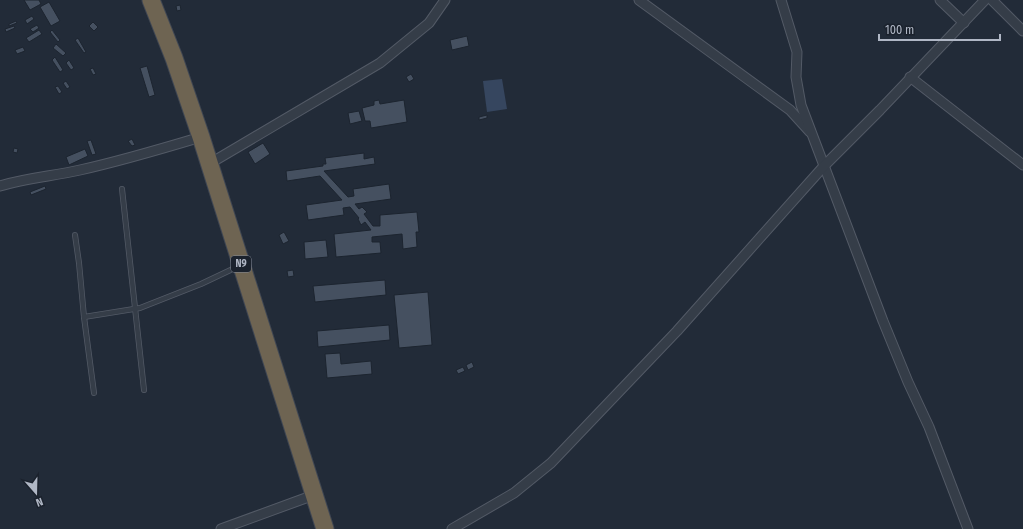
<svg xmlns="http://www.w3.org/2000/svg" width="1023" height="529" font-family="'Fira Sans Condensed',sans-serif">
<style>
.water{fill:#36465f}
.building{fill:#455060;stroke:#1c242f}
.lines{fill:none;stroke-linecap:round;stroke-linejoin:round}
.lane-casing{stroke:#535a66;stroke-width:6}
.street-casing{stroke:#535a66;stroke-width:11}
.highway-casing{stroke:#404753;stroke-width:19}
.lane{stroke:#353d48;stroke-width:4.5}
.street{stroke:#353d48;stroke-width:9}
.highway{stroke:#6e6452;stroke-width:17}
.labels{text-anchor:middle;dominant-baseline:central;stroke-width:4;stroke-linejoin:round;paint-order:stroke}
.shield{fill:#1b222d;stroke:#838a97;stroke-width:1}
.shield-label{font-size:10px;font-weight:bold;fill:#b0b7c5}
</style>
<rect width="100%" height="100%" fill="#222b38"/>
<!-- water -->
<polygon class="water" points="502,79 507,109 487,112 483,81"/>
<!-- building -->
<g class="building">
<polygon points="24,0 39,0 41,4 30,10"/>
<polygon points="49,2 60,21 51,26 40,7"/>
<polygon points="180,5 181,10 177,11 176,6"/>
<polygon points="32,16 34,19 27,24 25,20"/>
<polygon points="16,21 17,23 9,26 9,24"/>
<polygon points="93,22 98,27 94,31 89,26"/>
<polygon points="37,25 39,28 33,32 30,29"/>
<polygon points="14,26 15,28 6,32 5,29"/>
<polygon points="39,30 42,34 29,42 26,38"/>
<polygon points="52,30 60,40 58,42 50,32"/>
<polygon points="467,36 469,46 452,50 450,40"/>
<polygon points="78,38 86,52 84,53 75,40"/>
<polygon points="56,44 66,53 63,56 53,48"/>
<polygon points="23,47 25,51 17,54 15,50"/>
<polygon points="55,57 63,70 60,72 52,60"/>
<polygon points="69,60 74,68 71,70 66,63"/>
<polygon points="147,66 155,95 149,97 140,68"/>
<polygon points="93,68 96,74 93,75 90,69"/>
<polygon points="411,74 414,79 409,82 406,77"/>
<polygon points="66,81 70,87 67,89 63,83"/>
<polygon points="58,86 62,92 59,94 55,87"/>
<polygon points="379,100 380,104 404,100 407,122 371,128 370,121 365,121 362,108 374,105 374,101"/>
<polygon points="359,111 362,121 350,124 348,113"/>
<polygon points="487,115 487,118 479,120 479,117"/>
<polygon points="132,139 135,145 132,146 128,141"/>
<polygon points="91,140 96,154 92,155 87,141"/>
<polygon points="263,143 270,154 255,164 248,152"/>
<polygon points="14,148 18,149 17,153 13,152"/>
<polygon points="85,149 88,156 69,165 66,157"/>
<polygon points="364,153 364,159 374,157 375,164 324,171 348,197 354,196 353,189 389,184 391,199 355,204 359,209 362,207 367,212 364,214 373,226 380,226 380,215 417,212 419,232 416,232 417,247 403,249 402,234 372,237 372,242 380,242 381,253 336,257 334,234 371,230 365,222 361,225 358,219 359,218 350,207 343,208 344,215 308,220 306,205 342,200 320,176 287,181 286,171 323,166 323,164 326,164 325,158"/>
<polygon points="45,186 46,189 31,195 30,192"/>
<polygon points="284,232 289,241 283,244 279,235"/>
<polygon points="326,240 328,257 305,259 304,242"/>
<polygon points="293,270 294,276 288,277 287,271"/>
<polygon points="385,280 386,295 315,302 313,286"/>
<polygon points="428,292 432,345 399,348 394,295"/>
<polygon points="389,325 390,340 318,347 317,331"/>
<polygon points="340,353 341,364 371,361 372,374 327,378 325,354"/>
<polygon points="472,362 474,367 468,370 466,365"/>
<polygon points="463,367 465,371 458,374 456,370"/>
</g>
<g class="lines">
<!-- lane casing -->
<g class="lane-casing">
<g id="lane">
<polyline points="122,189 144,390"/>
<polyline points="75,235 79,263 84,317 94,393"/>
<polyline points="84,317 140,308 201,284 239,266"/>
</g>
</g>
<!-- street casing -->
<g class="street-casing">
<g id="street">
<polyline points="639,0 790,110 810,132"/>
<polyline points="781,0 797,52 796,77 801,105 883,321 908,382 929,427 968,529"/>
<polyline points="940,0 964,23"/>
<polyline points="992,0 1023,31"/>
<polyline points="910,77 1023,165"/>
<polyline points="209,164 380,63 429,23 445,0"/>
<path d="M0,186c26,-8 54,-10 80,-16 41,-9 81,-21 121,-33"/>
<polyline points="221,529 314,495"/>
<polyline points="452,529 514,493 551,463 677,331 824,166 880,110 985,0"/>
</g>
</g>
<!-- highway casing -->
<g class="highway-casing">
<polyline id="highway" points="151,0 174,58 201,137 325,529"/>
</g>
<!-- lane -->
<use href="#lane" class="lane"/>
<!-- street -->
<use href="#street" class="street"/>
<!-- highway -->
<use href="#highway" class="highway"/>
</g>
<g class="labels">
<!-- shield labels -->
<rect class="shield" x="231" y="256" width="20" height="16" rx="3"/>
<g class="shield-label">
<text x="241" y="264">N9</text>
</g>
</g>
<!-- north arrow -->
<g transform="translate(36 493) rotate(160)" stroke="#1b222d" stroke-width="3" paint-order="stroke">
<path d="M0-3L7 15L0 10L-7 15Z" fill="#b0b7c5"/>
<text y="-6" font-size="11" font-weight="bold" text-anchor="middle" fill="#b0b7c5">N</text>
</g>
<!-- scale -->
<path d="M879 34v6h121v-6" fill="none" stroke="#b0b7c5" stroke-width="2"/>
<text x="885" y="34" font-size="12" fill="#b0b7c5" stroke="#1b222d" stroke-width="3" paint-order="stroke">100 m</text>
</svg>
